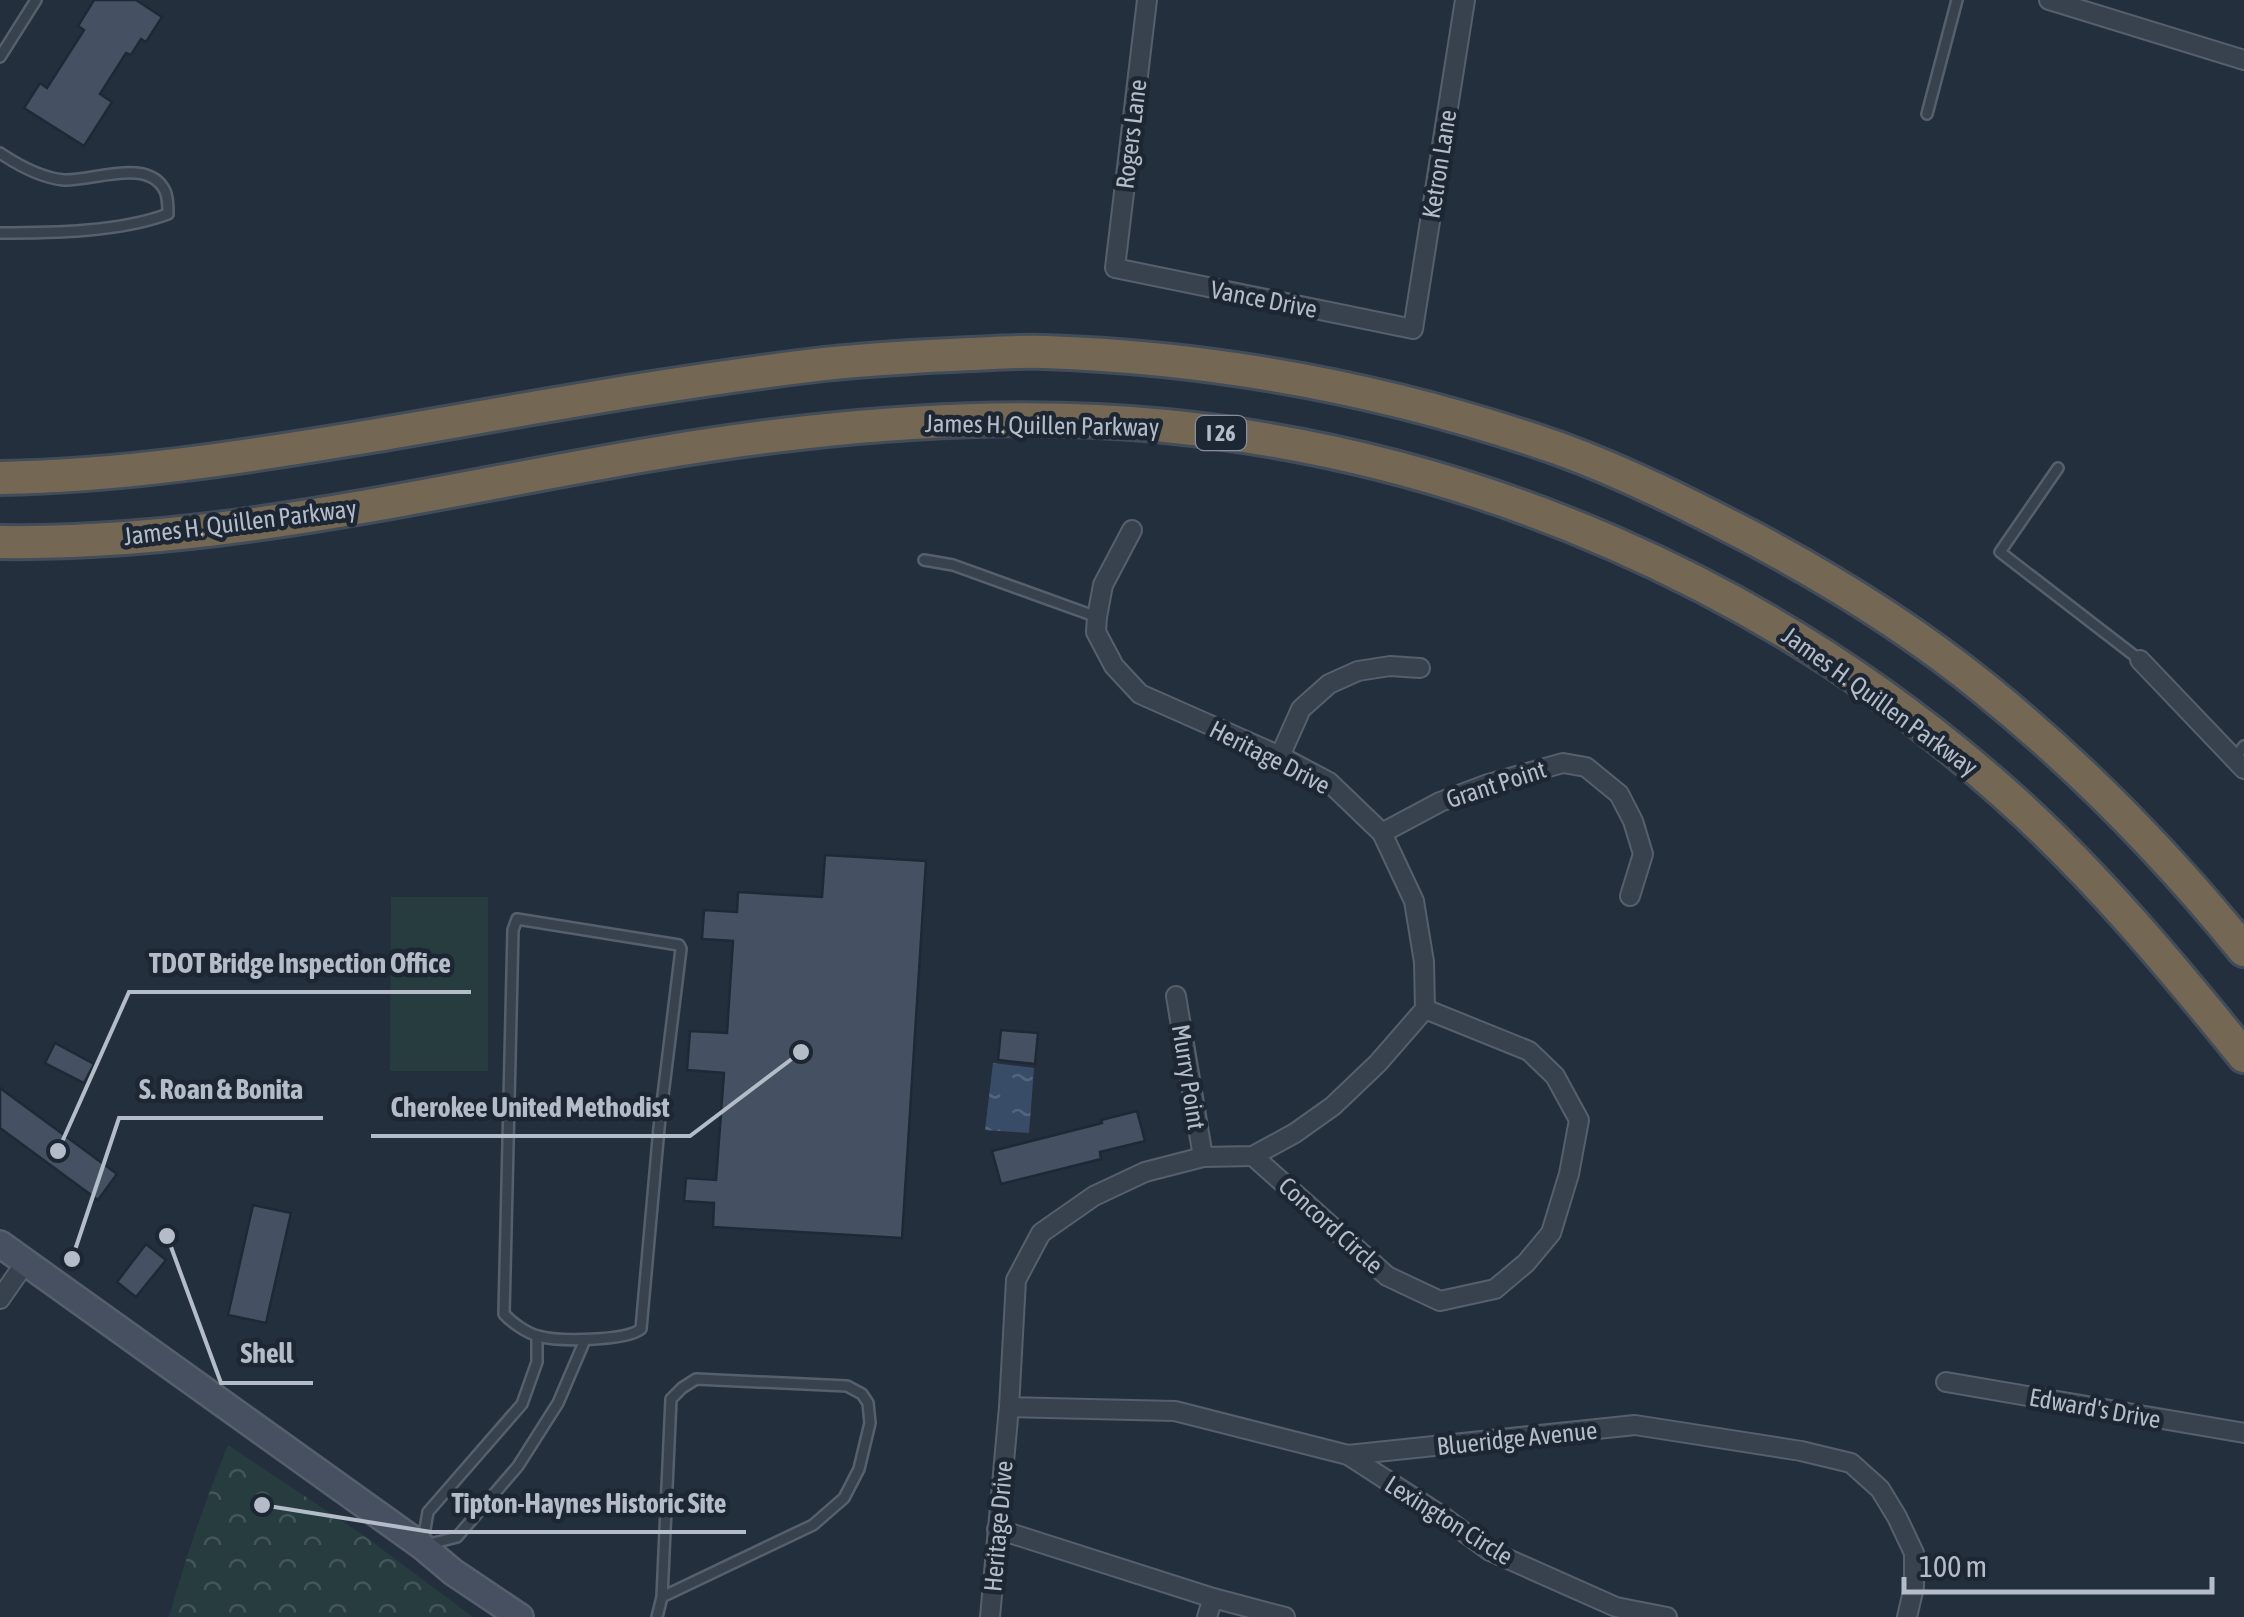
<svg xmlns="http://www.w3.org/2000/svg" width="2244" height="1617" font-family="'Asap Condensed',sans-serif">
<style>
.green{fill:#263c3f}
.forest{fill:url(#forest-crowns)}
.water{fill:url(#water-ripples)}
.building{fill:#455162;stroke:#1f2835;stroke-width:2.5}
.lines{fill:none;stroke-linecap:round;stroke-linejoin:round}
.lane-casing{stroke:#565f6c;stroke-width:14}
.street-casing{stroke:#565f6c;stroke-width:22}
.secondary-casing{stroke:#565f6c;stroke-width:30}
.highway-casing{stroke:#434c59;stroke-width:38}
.lane{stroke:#38414e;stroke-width:9}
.street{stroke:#38414e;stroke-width:18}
.secondary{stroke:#465061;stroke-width:25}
.highway{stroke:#746855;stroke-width:32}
.labels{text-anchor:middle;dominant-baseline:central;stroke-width:9;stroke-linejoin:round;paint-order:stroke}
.shield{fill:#1d2633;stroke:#878f9c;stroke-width:2.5}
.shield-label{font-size:22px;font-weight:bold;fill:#b4bcc9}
.street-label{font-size:25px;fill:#b4bcc9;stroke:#1d2633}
.leader{fill:none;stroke:#b4bcc9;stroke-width:4}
.callout-dot{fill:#b4bcc9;stroke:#1d2633;stroke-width:4}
.callout-label{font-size:28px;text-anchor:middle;font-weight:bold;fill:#b4bcc9;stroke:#1d2633;stroke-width:9;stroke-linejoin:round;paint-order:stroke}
</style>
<defs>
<pattern id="forest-crowns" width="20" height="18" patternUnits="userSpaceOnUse" patternTransform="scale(2.5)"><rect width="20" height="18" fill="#263c3f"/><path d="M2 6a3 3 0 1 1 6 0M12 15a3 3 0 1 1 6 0" fill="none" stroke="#435659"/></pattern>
<pattern id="water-ripples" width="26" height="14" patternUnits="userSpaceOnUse" patternTransform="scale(2.5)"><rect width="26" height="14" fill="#394c67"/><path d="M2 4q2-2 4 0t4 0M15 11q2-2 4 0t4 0" fill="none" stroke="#53647b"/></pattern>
</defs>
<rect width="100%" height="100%" fill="#242f3e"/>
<!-- green -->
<polygon class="green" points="391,897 488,897 488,1071 390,1071"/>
<!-- forest -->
<path class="forest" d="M228,1445l135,90 110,82h-304c16,-58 36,-116 59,-172z"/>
<!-- water -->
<polygon class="water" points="993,1063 1034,1068 1029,1133 985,1130"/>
<!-- building -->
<g class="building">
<polygon points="94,0 136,0 162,17 146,42 141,39 131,55 126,53 100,94 112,102 84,146 24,108 40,83 47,88 84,30 78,26"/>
<polygon points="825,855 926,861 902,1238 713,1227 714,1203 684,1201 686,1178 716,1180 724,1073 687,1070 690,1031 727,1033 733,941 702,939 704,910 737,912 738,892 822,897"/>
<polygon points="1001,1030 1038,1033 1035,1064 998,1060"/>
<polygon points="55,1043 94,1064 84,1083 45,1063"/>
<polygon points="0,1088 117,1174 98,1200 0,1128"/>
<polygon points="1137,1111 1145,1141 1100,1152 1101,1159 1001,1184 992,1151 1102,1123 1101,1120"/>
<polygon points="253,1205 291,1213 266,1323 228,1315"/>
<polygon points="146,1244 166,1260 136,1297 117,1282"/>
</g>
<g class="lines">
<!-- lane casing -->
<g class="lane-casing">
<g id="lane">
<polyline points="0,57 36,0"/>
<polyline points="1927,114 1957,0"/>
<path d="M0,153c18,12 42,25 64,27 30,1 85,-23 101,11 3,6 3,16 3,23 -48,18 -116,19 -168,19"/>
<polyline points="2058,468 2000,552 2140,660"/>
<polyline points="924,560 953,565 1097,617"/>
<polyline points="2234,759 2244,746"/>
<path d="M517,919l162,26 2,4 -22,179 -18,201c-16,12 -82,13 -103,7 -11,-3 -26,-13 -34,-22l9,-384z"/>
<polyline points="537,1336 537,1362 522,1404 428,1512 422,1546 457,1537 518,1466 558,1403 585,1340"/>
<polyline points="657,1617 662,1597 671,1399 682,1388 696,1379 847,1386 862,1394 868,1403 870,1423 859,1469 844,1498 813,1525 662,1597"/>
</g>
</g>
<!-- street casing -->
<g class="street-casing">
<g id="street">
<polyline points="1147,0 1115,268 1413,329 1465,0"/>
<polyline points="2049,0 2244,60"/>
<polyline points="2140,660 2244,769"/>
<polyline points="1280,756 1301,709 1329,684 1358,671 1390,666 1420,668"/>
<polyline points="1382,833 1440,802 1488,784 1563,763 1586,767 1619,794 1633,821 1643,854 1630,896"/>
<polyline points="1176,996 1203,1157"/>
<polyline points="1253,1156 1387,1276 1440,1301 1495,1289 1526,1263 1551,1233 1569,1174 1579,1120 1555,1076 1529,1051 1425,1009"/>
<polyline points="0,1299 25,1263"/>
<polyline points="1946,1382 2244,1433"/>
<polyline points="1009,1407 1175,1411 1348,1455 1635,1425 1801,1451 1851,1463 1880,1489 1897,1517 1914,1553 1914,1587 1907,1617"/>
<polyline points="1348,1455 1442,1516 1490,1551 1616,1607 1667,1617"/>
<polyline points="997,1529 1213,1598 1285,1617"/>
<polyline points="990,1617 1009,1407 1016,1280 1041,1233 1094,1196 1145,1172 1203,1157 1253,1156 1295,1133 1333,1106 1378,1063 1425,1009 1424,962 1414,901 1382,833 1329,782 1280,756 1140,694 1114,666 1096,632 1097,617 1103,585 1132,530"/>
<polyline points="1207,1617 1213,1598"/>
</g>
</g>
<!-- secondary casing -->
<g class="secondary-casing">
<polyline id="secondary" points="0,1244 422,1546 453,1572 520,1617"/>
</g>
<!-- highway casing -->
<g class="highway-casing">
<g id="highway">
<path d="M0,478c123,-2 244,-21 365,-41 153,-26 305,-55 459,-73 49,-5 98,-8 147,-10 24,-1 49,-3 74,-2 176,6 349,39 515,97 66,24 127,55 189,87 83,44 164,94 236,153 95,77 182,166 259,261"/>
<path d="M0,542c274,4 538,-81 808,-110 118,-13 240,-18 358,-6 309,31 604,159 837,366 89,79 166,171 241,264"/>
</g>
</g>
<!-- lane -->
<use href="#lane" class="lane"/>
<!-- street -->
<use href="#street" class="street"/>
<!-- secondary -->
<use href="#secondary" class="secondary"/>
<!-- highway -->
<use href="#highway" class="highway"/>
</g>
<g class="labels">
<!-- shield labels -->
<rect class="shield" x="1196" y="416" width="50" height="34" rx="8"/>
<g class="shield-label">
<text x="1221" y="433">I 26</text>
</g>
<!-- street labels -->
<g class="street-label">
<text transform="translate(1131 134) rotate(-83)">Rogers Lane</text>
<text transform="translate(1439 164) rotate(-81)">Ketron Lane</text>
<text transform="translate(1264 299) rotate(11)">Vance Drive</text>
<text transform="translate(1042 425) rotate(1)">James H. Quillen Parkway</text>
<text transform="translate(240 522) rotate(-7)">James H. Quillen Parkway</text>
<text transform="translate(1880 701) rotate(36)">James H. Quillen Parkway</text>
<text transform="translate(1270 757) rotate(27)">Heritage Drive</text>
<text transform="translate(1496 784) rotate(-18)">Grant Point</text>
<text transform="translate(1189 1077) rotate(81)">Murry Point</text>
<text transform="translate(1331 1225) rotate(42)">Concord Circle</text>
<text transform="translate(2095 1408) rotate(10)">Edward's Drive</text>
<text transform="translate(1517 1438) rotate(-6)">Blueridge Avenue</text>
<text transform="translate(1449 1520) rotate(32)">Lexington Circle</text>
<text transform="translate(998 1526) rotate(-85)">Heritage Drive</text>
</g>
</g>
<!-- callouts -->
<path class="leader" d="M58 1151L129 992H471M72 1259L119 1118H323M801 1052L690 1136H371M167 1236L221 1383H313M262 1505L431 1532H746"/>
<g class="callout-dot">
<circle cx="58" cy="1151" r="10"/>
<circle cx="72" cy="1259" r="10"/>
<circle cx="801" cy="1052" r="10"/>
<circle cx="167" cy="1236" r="10"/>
<circle cx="262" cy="1505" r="10"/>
</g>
<g class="callout-label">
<text x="300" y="973">TDOT Bridge Inspection Office</text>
<text x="221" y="1099">S. Roan &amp; Bonita</text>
<text x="530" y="1117">Cherokee United Methodist</text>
<text x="267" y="1363">Shell</text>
<text x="589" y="1513">Tipton-Haynes Historic Site</text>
</g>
<!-- scale -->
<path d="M1904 1577v15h308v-15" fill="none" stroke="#b4bcc9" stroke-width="5"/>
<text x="1919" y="1577" font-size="30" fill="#b4bcc9" stroke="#1d2633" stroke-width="8" paint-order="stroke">100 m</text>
</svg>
